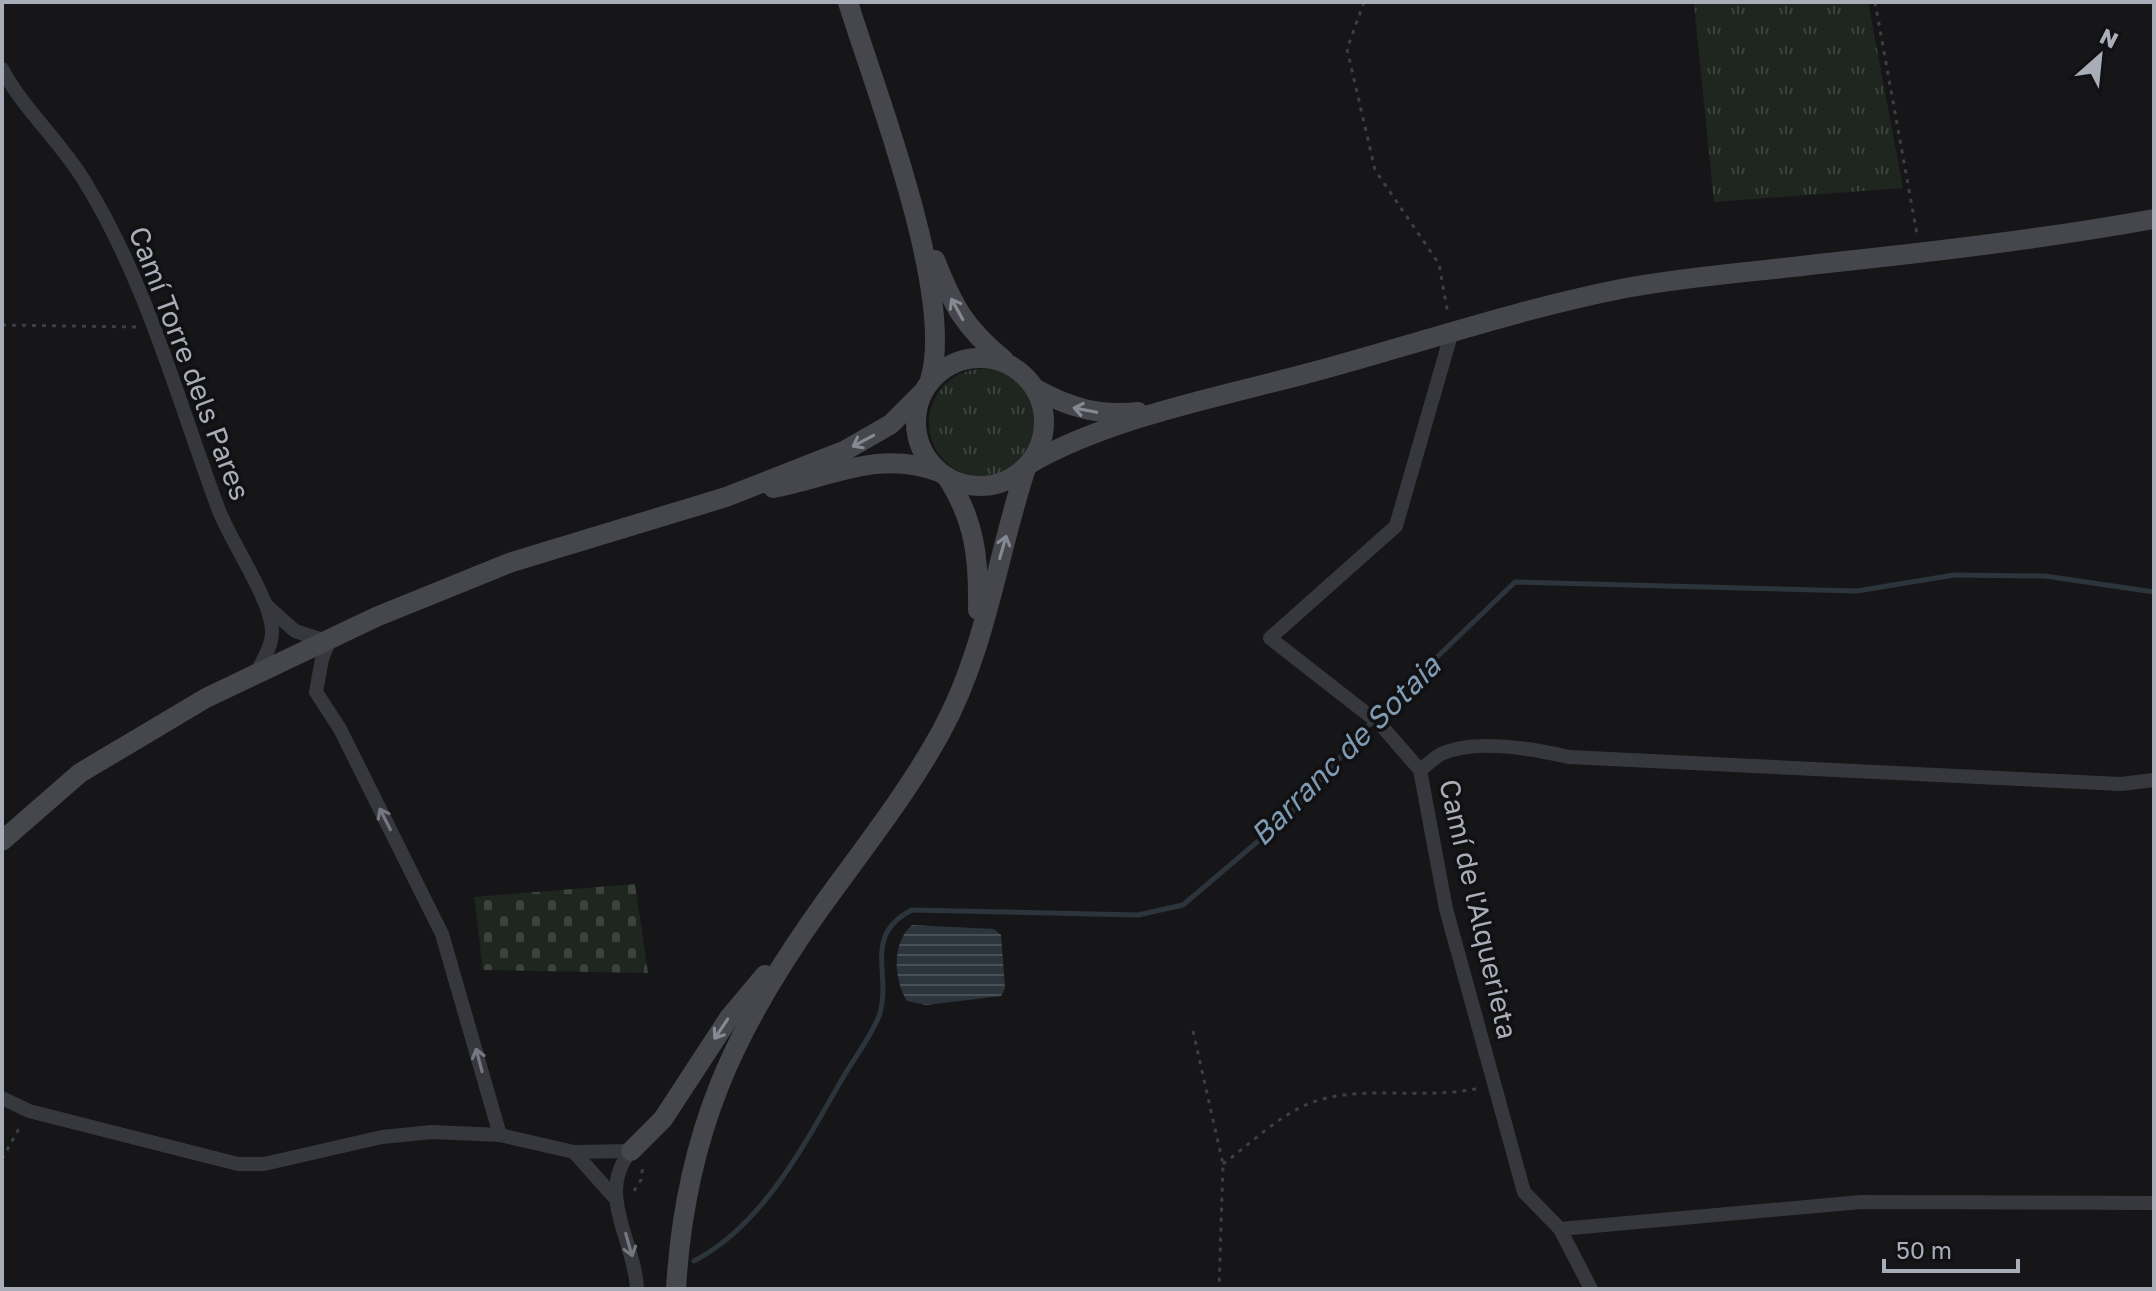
<svg xmlns="http://www.w3.org/2000/svg" width="2156" height="1291" font-family="'Golos Text',sans-serif">
<style>
.grass{fill:url(#grass-tufts)}
.cemetery{fill:url(#cemetery-stones)}
.water{fill:url(#water-rules)}
.lines{fill:none;stroke-linecap:round;stroke-linejoin:round}
.stream{stroke:#2c353c;stroke-width:5}
.path{stroke:#3d3f44;stroke-width:3;stroke-dasharray:4 6;stroke-linecap:butt}
.street{stroke:#37383d;stroke-width:14}
.secondary{stroke:#45474d;stroke-width:20}
.oneway{stroke:#858993}
.oneway2{stroke:#757881}
.labels{text-anchor:middle;dominant-baseline:central;stroke-width:7;stroke-linejoin:round;paint-order:stroke}
.street-label{font-size:28px;fill:#a8adb8;stroke:#111113}
.water-label{font-size:30px;font-style:italic;fill:#7f9bb3;stroke:#111113}
</style>
<defs>
<pattern id="grass-tufts" width="24" height="20" patternUnits="userSpaceOnUse" patternTransform="scale(2)"><rect width="24" height="20" fill="#1e261f"/><path d="M3 7l-1-3M5 7V3M7 7l1-3M15 17l-1-3M17 17v-4M19 17l1-3" fill="none" stroke="#3c433d"/></pattern>
<pattern id="cemetery-stones" width="16" height="16" patternUnits="userSpaceOnUse" patternTransform="scale(2)"><rect width="16" height="16" fill="#1e261f"/><path d="M2 7V4a2 2 0 0 1 4 0v3zM10 15v-3a2 2 0 0 1 4 0v3z" fill="#3c433d"/></pattern>
<pattern id="water-rules" width="6" height="5" patternUnits="userSpaceOnUse" patternTransform="scale(2)"><rect width="6" height="5" fill="#2c353c"/><path d="M0 2.5h6" fill="none" stroke="#485056"/></pattern>
</defs>
<rect width="100%" height="100%" fill="#161618"/>
<!-- grass -->
<g class="grass">
<polygon points="1868,2 1903,188 1714,202 1694,4"/>
<circle cx="983" cy="423" r="54"/>
</g>
<!-- cemetery -->
<polygon class="cemetery" points="635,884 648,973 483,970 474,897"/>
<!-- water -->
<path class="water" d="M912,925l82,4 7,6 4,53 -4,8 -75,9 -19,-4c-14,-22 -15,-59 5,-76z"/>
<g class="lines">
<!-- stream -->
<path class="stream" d="M694,1261c71,-37 112,-120 151,-187 11,-18 26,-38 34,-58 14,-42 -18,-80 33,-106l226,5 45,-10 107,-91 92,-104 133,-128 342,9 97,-16 91,1 109,16"/>
<!-- path -->
<g class="path">
<polyline points="1364,2 1347,49 1375,170 1439,264 1448,315"/>
<polyline points="1875,2 1917,234"/>
<polyline points="2,325 138,327"/>
<polyline points="1193,1031 1223,1164 1219,1289"/>
<polyline points="2,1159 21,1125"/>
<path d="M1223,1164c27,-20 54,-47 85,-60 50,-21 117,-3 171,-16"/>
<polyline points="634,1191 641,1180 643,1165"/>
</g>
<!-- street -->
<g class="street">
<path d="M2,69c22,41 59,73 83,113 62,101 92,216 133,326 12,33 53,91 54,122 1,15 -10,32 -17,45"/>
<polyline points="1451,335 1396,526 1270,638 1380,724 1420,770 1446,909 1524,1192 1560,1229 1591,1289"/>
<polyline points="267,606 295,631 326,641"/>
<polyline points="330,639 322,659 316,692 340,729 442,934 500,1135"/>
<path d="M1420,770c7,-5 14,-12 21,-16 34,-16 93,-5 128,3l552,27 33,-4"/>
<polyline points="2,1098 29,1111 238,1164 264,1164 382,1137 432,1132 500,1135 574,1152 631,1151"/>
<path d="M631,1151c-36,42 4,90 6,138"/>
<polyline points="574,1152 614,1197"/>
<polyline points="1560,1229 1861,1202 2154,1203"/>
</g>
<!-- secondary -->
<g class="secondary">
<path d="M848,2c27,88 108,294 82,378"/>
<path d="M935,260c18,46 30,68 69,100"/>
<circle cx="980" cy="422" r="64"/>
<path d="M1036,389c34,19 63,27 102,23"/>
<path d="M1029,464c80,-46 186,-66 276,-90 106,-28 212,-65 321,-86 64,-12 128,-16 192,-24 113,-12 225,-25 336,-45"/>
<path d="M947,477c28,44 32,81 31,133"/>
<path d="M773,488c59,-11 106,-39 166,-16"/>
<polyline points="2,841 80,773 206,698 376,617 509,563 726,497 846,450 891,424 923,392"/>
<polyline points="631,1151 663,1119 729,1018 765,975"/>
<path d="M676,1289c9,-154 57,-259 146,-383 41,-57 85,-112 119,-174 45,-82 56,-176 85,-264"/>
</g>
</g>
<!-- one-way arrows -->
<defs><path id="oneway-shaft" d="M-6 0H5M1.5-3L5.5 0L1.5 3" fill="none" stroke-width="1.6" stroke-linecap="round" stroke-linejoin="round" transform="scale(2)"/></defs>
<g class="oneway">
<use href="#oneway-shaft" transform="translate(957 309) rotate(-119)"/>
<use href="#oneway-shaft" transform="translate(1085 410) rotate(-169)"/>
<use href="#oneway-shaft" transform="translate(863 441) rotate(152)"/>
<use href="#oneway-shaft" transform="translate(1003 547) rotate(-74)"/>
<use href="#oneway-shaft" transform="translate(721 1029) rotate(124)"/>
</g>
<g class="oneway2">
<use href="#oneway-shaft" transform="translate(385 819) rotate(-117)"/>
<use href="#oneway-shaft" transform="translate(479 1060) rotate(-105)"/>
<use href="#oneway-shaft" transform="translate(629 1245) rotate(74)"/>
</g>
<g class="labels">
<!-- street labels -->
<g class="street-label">
<text transform="translate(190 363) rotate(69)">Camí Torre dels Pares</text>
<text transform="translate(1479 909) rotate(77)">Camí de l'Alquerieta</text>
</g>
<!-- water labels -->
<g class="water-label">
<text transform="translate(1345 750) rotate(-45)">Barranc de Sotaia</text>
</g>
</g>
<!-- border -->
<rect width="2156" height="1291" fill="none" stroke="#a8adb8" stroke-width="8"/>
<!-- north arrow -->
<g transform="translate(2100 56) rotate(27)" stroke="#111113" stroke-width="6" paint-order="stroke">
<path d="M0-6L14 30L0 20L-14 30Z" fill="#a8adb8"/>
<text y="-12" font-size="22" font-weight="bold" text-anchor="middle" fill="#a8adb8">N</text>
</g>
<!-- scale -->
<path d="M1884 1259v12h134v-12" fill="none" stroke="#a8adb8" stroke-width="4"/>
<text x="1896" y="1259" font-size="24" fill="#a8adb8" stroke="#111113" stroke-width="6" paint-order="stroke">50 m</text>
</svg>
